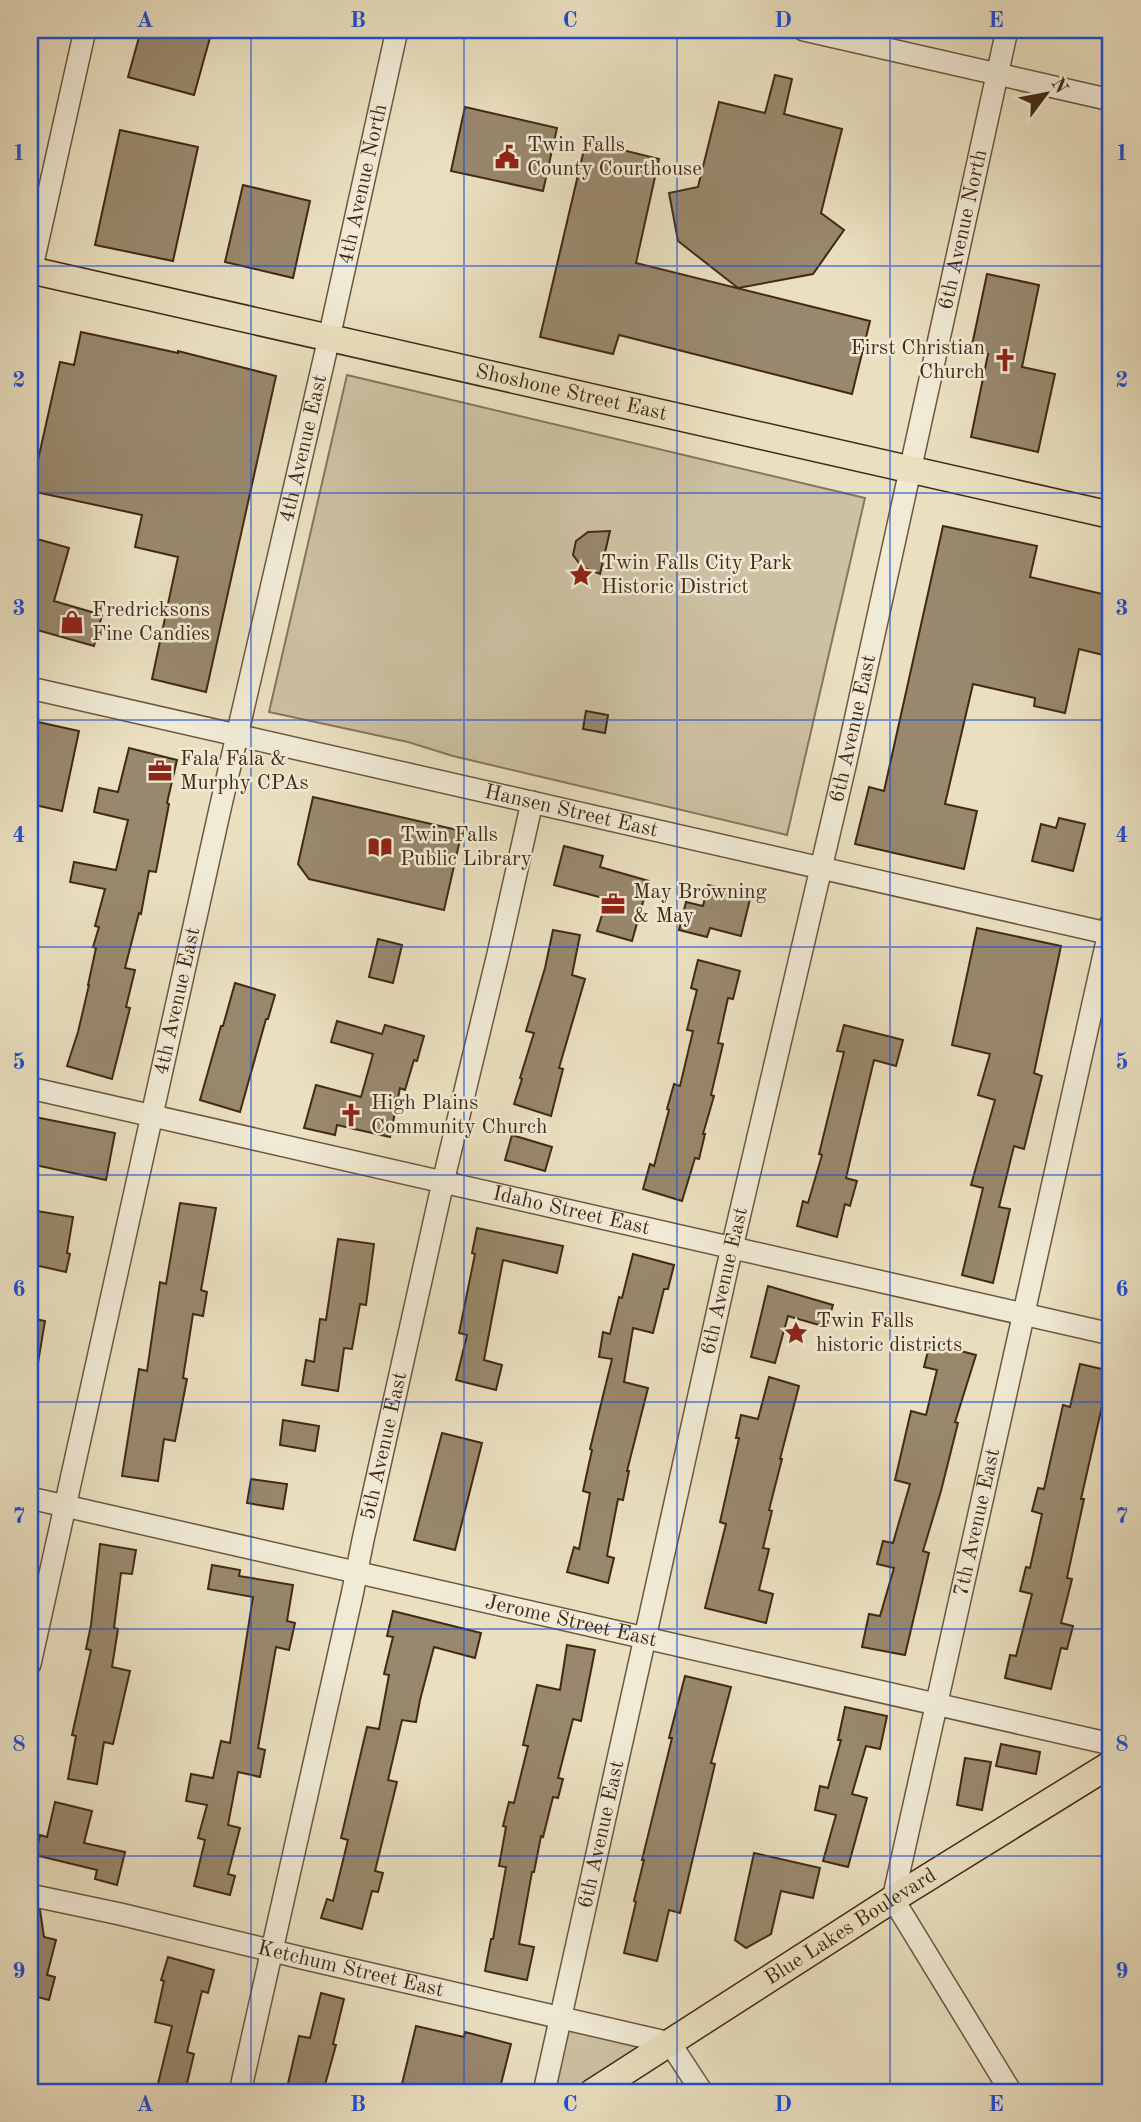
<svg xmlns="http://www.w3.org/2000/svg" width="1141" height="2122" font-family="'Old Standard TT',serif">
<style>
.green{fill:#cdc1a3;stroke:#88755c;stroke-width:2}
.building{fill:#99886d;stroke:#422914;stroke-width:2}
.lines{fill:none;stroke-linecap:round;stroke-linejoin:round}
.minor-casing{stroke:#6c573f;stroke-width:24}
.major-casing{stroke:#422914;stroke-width:29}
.minor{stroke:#f1ebd6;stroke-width:21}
.major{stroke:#eae0c0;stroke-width:26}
.grid{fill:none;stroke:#1d4ed8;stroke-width:2;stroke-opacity:0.55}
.labels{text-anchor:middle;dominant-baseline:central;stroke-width:5;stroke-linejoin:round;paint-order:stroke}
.poi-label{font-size:21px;fill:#422914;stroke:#f1ebd6;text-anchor:start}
.street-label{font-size:21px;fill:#422914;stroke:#f1ebd6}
.neatline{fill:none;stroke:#1d4ed8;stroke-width:2.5}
.grid-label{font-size:23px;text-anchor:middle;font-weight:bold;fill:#1d4ed8}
</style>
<rect width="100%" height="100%" fill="#eae0c0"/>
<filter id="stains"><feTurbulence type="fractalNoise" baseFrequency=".00286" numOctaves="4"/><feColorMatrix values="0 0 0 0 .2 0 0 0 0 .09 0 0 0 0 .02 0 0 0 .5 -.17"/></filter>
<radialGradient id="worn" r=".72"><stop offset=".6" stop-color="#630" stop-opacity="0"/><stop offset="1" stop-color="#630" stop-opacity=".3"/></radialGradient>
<!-- green -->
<g class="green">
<polygon points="347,375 865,498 787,835 453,756 408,742 269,712"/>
<polygon points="560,2017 670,2043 593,2092 544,2092"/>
</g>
<!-- building -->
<g class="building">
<polygon points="141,30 197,30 211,34 194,95 128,77"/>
<polygon points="775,75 792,79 784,114 842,129 821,213 844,230 813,274 738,288 678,241 669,193 698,187 719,102 765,113"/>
<polygon points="465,107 557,128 543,191 451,171"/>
<polygon points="120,130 198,147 173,261 95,245"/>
<polygon points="586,141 659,159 636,263 870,321 852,394 619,335 613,354 540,337"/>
<polygon points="243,185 310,201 293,278 225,262"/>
<polygon points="987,274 1039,285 1022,367 1055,374 1038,452 971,437 988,354 971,350"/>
<polygon points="81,332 178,353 178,351 276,376 206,692 152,679 178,557 135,547 142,515 31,491 60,362 74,365"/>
<polygon points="943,526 1037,546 1030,577 1111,596 1111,657 1079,649 1065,713 1034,706 1035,698 973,684 945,804 977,811 964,869 855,844 869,787 884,791"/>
<polygon points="610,531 600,574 582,567 573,555 576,541 588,532"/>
<polygon points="30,537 69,548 54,601 102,615 94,646 30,628"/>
<polygon points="586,711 608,715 605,733 583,729"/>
<polygon points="38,722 79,731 62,811 30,804 30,759"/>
<polygon points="129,748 177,760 167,803 169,804 156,872 149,871 141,914 139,913 125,968 135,970 126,1007 130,1008 112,1079 67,1066 78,1032 89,985 88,985 96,948 93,947 99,927 95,926 105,889 70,882 74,862 116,870 128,820 94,812 99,788 118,792"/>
<polygon points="313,797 462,831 444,910 309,879 298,864"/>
<polygon points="1059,818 1085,824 1073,871 1032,861 1041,824 1056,828"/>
<polygon points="564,846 603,856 600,867 649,881 632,941 597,931 607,899 554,885"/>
<polygon points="708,885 751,895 741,936 710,928 707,937 679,930 686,902 703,906"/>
<polygon points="977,928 1061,946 1034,1073 1042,1076 1024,1149 1014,1146 999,1207 1010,1209 993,1283 962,1275 983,1188 971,1185 995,1100 978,1095 990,1054 952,1045"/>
<polygon points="553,930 580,935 572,975 585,979 559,1068 563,1069 551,1116 514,1104 522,1079 520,1078 534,1033 526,1031 545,968"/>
<polygon points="378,939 402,945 393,983 369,977"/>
<polygon points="698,960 740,971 733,999 728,998 718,1043 723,1044 711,1095 714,1096 703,1134 705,1134 699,1159 695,1158 682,1201 643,1189 650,1164 654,1166 669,1110 667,1109 674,1084 680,1086 693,1031 687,1030 697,990 691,988"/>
<polygon points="235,983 275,995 268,1019 266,1019 240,1112 200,1100 221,1026 223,1026"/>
<polygon points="337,1021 382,1034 385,1025 424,1036 417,1061 414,1060 405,1090 400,1088 390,1137 337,1125 335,1135 304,1128 316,1085 361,1097 373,1054 331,1042"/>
<polygon points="844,1025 903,1040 896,1066 874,1060 846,1178 857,1181 850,1206 845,1204 837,1237 797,1226 803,1201 808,1203 822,1155 819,1154 844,1052 837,1051"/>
<polygon points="30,1116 115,1133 106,1180 30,1164"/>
<polygon points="512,1135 552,1147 545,1171 505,1160"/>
<polygon points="180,1203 216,1208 201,1290 207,1292 203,1316 193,1314 183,1378 187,1379 175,1441 164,1439 158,1481 122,1476 139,1369 147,1371 160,1282 166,1284"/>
<polygon points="37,1211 73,1217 67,1253 70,1254 66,1272 30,1264 30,1245 31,1245"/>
<polygon points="477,1228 563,1246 557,1273 503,1260 484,1360 502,1365 496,1390 456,1380 467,1335 459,1333 475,1254 472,1253"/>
<polygon points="338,1239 374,1244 366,1305 360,1304 352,1349 344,1348 338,1391 302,1385 306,1360 314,1362 320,1319 326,1320"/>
<polygon points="633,1254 674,1265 668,1289 664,1289 653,1333 633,1328 624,1382 648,1388 627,1471 629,1471 623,1500 618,1499 607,1556 614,1558 608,1583 567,1572 574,1547 579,1549 590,1493 583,1491 592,1450 590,1449 612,1359 599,1357 603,1332 610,1334 619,1297 622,1298"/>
<polygon points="768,1286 833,1305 826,1327 788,1316 775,1363 751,1357"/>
<polygon points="30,1318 45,1321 38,1363 30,1362"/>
<polygon points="930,1343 976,1355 955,1422 958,1423 941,1491 923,1551 929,1553 905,1655 862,1647 869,1614 880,1616 894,1568 877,1564 883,1541 893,1543 910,1484 895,1480 911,1411 926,1415 937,1370 924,1367"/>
<polygon points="1080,1364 1111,1371 1111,1395 1105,1393 1081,1499 1084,1499 1067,1578 1072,1579 1061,1623 1073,1626 1067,1649 1061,1648 1051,1689 1005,1678 1010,1655 1016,1656 1032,1594 1020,1591 1026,1567 1030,1568 1042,1514 1032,1511 1038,1488 1044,1489 1063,1405 1070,1407"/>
<polygon points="769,1377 799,1386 780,1459 782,1459 769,1510 772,1511 763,1548 769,1549 759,1590 773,1594 766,1623 705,1608 726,1524 720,1522 739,1438 736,1438 741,1415 758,1419"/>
<polygon points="283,1420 319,1426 315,1451 280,1445"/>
<polygon points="442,1433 482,1443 455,1550 414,1540"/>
<polygon points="251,1479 287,1484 283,1509 247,1503"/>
<polygon points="100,1544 136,1550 132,1574 121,1573 114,1628 118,1629 112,1667 130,1671 113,1744 104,1742 97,1784 68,1779 76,1736 72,1735 91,1650 86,1649 91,1625"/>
<polygon points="212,1565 240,1570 239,1576 293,1585 287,1621 295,1623 289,1650 276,1647 258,1748 265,1750 260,1777 238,1772 228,1825 240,1828 228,1874 235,1876 230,1895 194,1886 205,1840 198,1838 207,1805 186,1801 191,1774 213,1778 221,1741 230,1743 253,1597 208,1589"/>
<polygon points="393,1611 481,1633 475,1658 434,1647 420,1700 416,1722 402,1720 388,1780 397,1782 375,1871 383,1873 378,1892 372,1891 362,1929 321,1918 327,1899 333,1901 348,1840 341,1838 367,1727 379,1729 389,1675 384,1674 393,1637 387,1636"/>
<polygon points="567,1645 595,1650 581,1721 573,1719 558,1778 563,1779 558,1798 553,1797 543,1837 541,1836 534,1872 532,1872 519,1944 534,1947 527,1980 485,1971 491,1939 493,1939 506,1867 499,1866 506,1827 503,1826 509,1802 514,1803 528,1746 523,1745 537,1685 560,1690"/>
<polygon points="685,1676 731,1687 711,1763 715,1764 680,1913 669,1910 657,1961 624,1953 636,1902 634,1901 644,1860 642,1860 672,1738 669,1738"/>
<polygon points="845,1707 887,1716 880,1749 866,1746 852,1794 867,1798 848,1867 823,1861 836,1815 815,1810 820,1786 828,1788 841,1740 838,1740"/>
<polygon points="1001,1744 1040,1752 1036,1774 996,1766"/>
<polygon points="965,1758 991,1762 982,1810 957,1805"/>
<polygon points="55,1802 92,1811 84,1843 125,1852 117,1885 95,1879 97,1870 35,1855 40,1835 47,1837"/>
<polygon points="754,1853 820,1868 813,1898 781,1891 771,1934 746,1948 735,1940"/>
<polygon points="30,1908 40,1910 44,1937 56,1940 47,1975 55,1977 49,2000 30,1995"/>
<polygon points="168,1957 214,1970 208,1993 202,1991 187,2052 194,2054 185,2092 156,2092 172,2026 155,2022 164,1981 161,1980"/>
<polygon points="321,1993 344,1999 333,2044 336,2045 323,2092 286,2092 299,2036 310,2038"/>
<polygon points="416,2026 464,2037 465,2032 511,2044 499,2092 400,2092"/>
</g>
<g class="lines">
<!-- minor casing -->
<g class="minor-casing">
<g id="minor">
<polyline points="804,30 1111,100"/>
<polyline points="30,276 85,30"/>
<path id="s1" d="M30,688l1081,246"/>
<path id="s2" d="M30,1088c360,83 721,162 1081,246"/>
<path id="s3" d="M30,1498l1081,246"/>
<path id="s4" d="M30,1664l190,-855 109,-471 68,-308"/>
<path id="s5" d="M30,1895l90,19 182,44 368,85 32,49"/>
<path id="s6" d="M240,2092l112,-497 11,-55 80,-358 55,-228 34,-152"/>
<path id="s7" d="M544,2092l183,-823 118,-503 162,-736"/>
<path id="s8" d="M1011,2092l-118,-193 218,-976"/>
</g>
</g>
<!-- major casing -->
<g class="major-casing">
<g id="major">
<path id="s9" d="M30,270l1081,245"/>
<path id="s10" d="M593,2092l300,-193 218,-135"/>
</g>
</g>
<!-- minor -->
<use href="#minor" class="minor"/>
<!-- major -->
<use href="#major" class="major"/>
</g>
<!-- grid -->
<path class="grid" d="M251,30v2062M464,30v2062M677,30v2062M890,30v2062M30,266h1081M30,493h1081M30,720h1081M30,947h1081M30,1175h1081M30,1402h1081M30,1629h1081M30,1856h1081"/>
<!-- icons -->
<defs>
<g id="civic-bare" transform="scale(1.89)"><path d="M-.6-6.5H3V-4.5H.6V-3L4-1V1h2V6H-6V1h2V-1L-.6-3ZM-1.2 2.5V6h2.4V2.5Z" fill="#8f2418" stroke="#f1ebd6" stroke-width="2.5" paint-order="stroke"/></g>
<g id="church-bare" transform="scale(1.89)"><path d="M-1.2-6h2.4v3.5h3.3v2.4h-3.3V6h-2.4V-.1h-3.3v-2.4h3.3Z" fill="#8f2418" stroke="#f1ebd6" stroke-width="2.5" paint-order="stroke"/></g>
<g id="sight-bare" transform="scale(1.89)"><path d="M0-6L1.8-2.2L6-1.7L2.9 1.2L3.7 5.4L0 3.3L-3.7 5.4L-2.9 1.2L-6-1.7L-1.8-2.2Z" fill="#8f2418" stroke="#f1ebd6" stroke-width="2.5" paint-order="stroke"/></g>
<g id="shop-bare" transform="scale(1.89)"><path d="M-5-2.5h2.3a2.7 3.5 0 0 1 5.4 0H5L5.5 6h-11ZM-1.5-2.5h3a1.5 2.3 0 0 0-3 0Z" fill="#8f2418" stroke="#f1ebd6" stroke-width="2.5" paint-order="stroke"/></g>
<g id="office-bare" transform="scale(1.89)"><path d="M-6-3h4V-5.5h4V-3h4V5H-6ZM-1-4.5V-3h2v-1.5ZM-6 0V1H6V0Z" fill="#8f2418" stroke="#f1ebd6" stroke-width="2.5" paint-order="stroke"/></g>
<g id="library-bare" transform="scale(1.89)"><path d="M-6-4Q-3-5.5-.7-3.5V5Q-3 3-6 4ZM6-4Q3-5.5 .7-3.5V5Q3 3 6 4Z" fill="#8f2418" stroke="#f1ebd6" stroke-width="2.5" paint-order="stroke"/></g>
</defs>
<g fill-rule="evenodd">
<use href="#civic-bare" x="507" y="157"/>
<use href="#church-bare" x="1005" y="360"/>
<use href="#sight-bare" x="581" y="575"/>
<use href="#shop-bare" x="72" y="622"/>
<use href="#office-bare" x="160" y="771"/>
<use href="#library-bare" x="380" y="847"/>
<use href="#office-bare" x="613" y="904"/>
<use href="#church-bare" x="351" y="1115"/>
<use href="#sight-bare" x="796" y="1333"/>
</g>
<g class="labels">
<!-- poi labels -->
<g class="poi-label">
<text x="527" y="145">Twin Falls<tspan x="527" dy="24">County Courthouse</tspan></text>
<text x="985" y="348" text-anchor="end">First Christian<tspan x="985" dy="24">Church</tspan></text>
<text x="601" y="563">Twin Falls City Park<tspan x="601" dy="24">Historic District</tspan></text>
<text x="92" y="610">Fredricksons<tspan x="92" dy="24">Fine Candies</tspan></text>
<text x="180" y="759">Fala Fala &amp;<tspan x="180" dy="24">Murphy CPAs</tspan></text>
<text x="400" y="835">Twin Falls<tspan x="400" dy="24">Public Library</tspan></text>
<text x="633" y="892">May Browning<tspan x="633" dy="24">&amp; May</tspan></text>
<text x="371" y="1103">High Plains<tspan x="371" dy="24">Community Church</tspan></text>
<text x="816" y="1321">Twin Falls<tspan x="816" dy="24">historic districts</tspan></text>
</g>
<!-- street labels -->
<g class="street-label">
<text stroke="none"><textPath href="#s4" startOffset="1517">4th Avenue North</textPath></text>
<text stroke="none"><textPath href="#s7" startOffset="1909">6th Avenue North</textPath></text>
<text stroke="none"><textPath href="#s9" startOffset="555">Shoshone Street East</textPath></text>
<text stroke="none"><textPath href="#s4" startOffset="1246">4th Avenue East</textPath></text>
<text stroke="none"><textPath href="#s7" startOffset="1398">6th Avenue East</textPath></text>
<text stroke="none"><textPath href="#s1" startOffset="555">Hansen Street East</textPath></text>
<text stroke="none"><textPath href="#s4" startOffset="679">4th Avenue East</textPath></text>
<text stroke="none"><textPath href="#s2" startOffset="555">Idaho Street East</textPath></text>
<text stroke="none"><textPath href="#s7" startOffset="831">6th Avenue East</textPath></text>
<text stroke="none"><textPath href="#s6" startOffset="662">5th Avenue East</textPath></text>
<text stroke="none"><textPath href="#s8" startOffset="612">7th Avenue East</textPath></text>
<text stroke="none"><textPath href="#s3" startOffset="555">Jerome Street East</textPath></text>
<text stroke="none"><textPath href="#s7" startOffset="264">6th Avenue East</textPath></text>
<text stroke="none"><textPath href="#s10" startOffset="306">Blue Lakes Boulevard</textPath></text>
<text stroke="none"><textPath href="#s5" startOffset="329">Ketchum Street East</textPath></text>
</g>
</g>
<!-- margin -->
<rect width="1141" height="2122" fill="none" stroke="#eae0c0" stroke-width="77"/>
<!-- north arrow -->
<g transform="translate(1046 94) rotate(58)" stroke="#f1ebd6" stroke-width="5" paint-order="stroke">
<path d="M0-5L12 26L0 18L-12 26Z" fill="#422914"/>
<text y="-10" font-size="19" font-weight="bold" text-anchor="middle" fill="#422914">N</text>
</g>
<rect x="38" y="38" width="1064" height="2046" class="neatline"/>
<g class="grid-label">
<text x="145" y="27">A</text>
<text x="358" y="27">B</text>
<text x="570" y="27">C</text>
<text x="783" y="27">D</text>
<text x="996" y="27">E</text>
<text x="19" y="160">1</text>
<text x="1122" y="160">1</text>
<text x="19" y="387">2</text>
<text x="1122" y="387">2</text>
<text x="19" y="615">3</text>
<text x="1122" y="615">3</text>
<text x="19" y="842">4</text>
<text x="1122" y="842">4</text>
<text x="19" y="1069">5</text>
<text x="1122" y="1069">5</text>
<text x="19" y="1296">6</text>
<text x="1122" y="1296">6</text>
<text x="19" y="1523">7</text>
<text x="1122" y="1523">7</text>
<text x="19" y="1751">8</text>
<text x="1122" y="1751">8</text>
<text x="19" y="1978">9</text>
<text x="1122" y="1978">9</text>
<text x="145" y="2111">A</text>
<text x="358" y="2111">B</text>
<text x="570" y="2111">C</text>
<text x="783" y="2111">D</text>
<text x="996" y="2111">E</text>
</g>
<rect width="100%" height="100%" filter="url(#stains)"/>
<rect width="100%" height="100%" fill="url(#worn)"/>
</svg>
